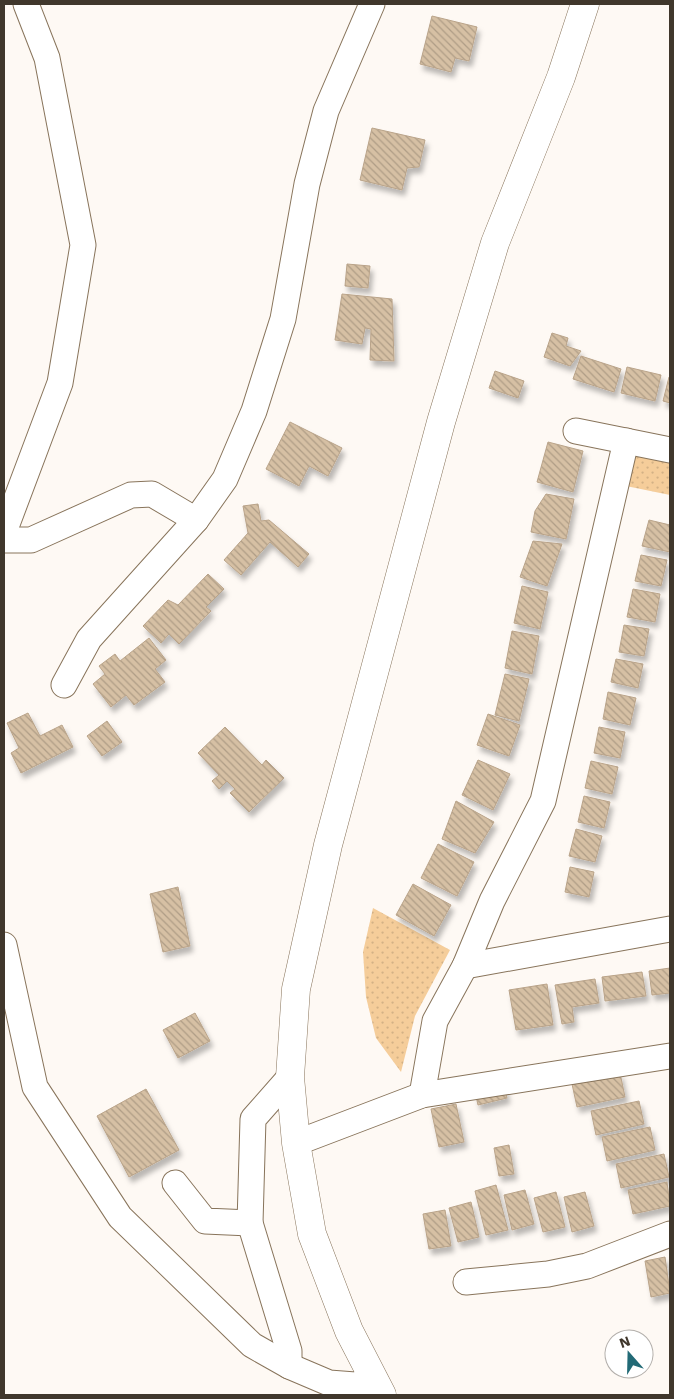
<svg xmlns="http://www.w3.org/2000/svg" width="674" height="1399" font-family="'Work Sans',sans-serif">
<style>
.grass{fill:url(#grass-dots)}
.building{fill:url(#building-back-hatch);stroke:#b9a389;filter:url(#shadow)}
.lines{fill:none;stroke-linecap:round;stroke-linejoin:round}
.minor-casing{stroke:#88745b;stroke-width:27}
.major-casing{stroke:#88745b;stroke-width:29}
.minor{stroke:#fff;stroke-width:25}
.major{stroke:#fff;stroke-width:28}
</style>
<defs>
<pattern id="grass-dots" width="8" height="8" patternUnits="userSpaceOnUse" patternTransform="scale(1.25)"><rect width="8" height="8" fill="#f5cd9a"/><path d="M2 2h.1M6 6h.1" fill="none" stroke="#d3b185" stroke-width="1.8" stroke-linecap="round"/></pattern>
<pattern id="building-back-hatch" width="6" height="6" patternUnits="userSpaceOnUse" patternTransform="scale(1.25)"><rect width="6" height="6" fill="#d6c0a4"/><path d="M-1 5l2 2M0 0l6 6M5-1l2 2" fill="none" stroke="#af9d86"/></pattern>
<filter id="shadow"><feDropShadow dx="3" dy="5.5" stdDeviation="2.5" flood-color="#0004"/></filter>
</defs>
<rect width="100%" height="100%" fill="#fef9f4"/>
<!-- grass -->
<g class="grass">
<polygon points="636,448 670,455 670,495 626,486"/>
<polygon points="373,908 450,950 415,1016 401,1072 376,1038 366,997 363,952"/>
</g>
<!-- building -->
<g class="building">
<polygon points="432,16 477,27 469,61 455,58 451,72 420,64"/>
<polygon points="372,128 425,140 419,167 407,168 402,190 360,180"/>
<polygon points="347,264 370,266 368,288 345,286"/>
<polygon points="342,294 392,299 394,361 370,360 371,329 365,328 362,344 335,340"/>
<polygon points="552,333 568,338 566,346 581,351 570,366 544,357"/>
<polygon points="581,356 621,369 614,392 573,379"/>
<polygon points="627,367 661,375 655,401 621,393"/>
<polygon points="495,371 524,381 518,398 489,388"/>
<polygon points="669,377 670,378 670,403 663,401"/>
<polygon points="290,422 342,448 328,476 309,466 299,486 266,469"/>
<polygon points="548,442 583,451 573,492 537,482"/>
<polygon points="546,494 574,499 566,539 531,532 535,511"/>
<polygon points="258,504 261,521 269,520 309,554 298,567 270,542 241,575 224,560 248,533 243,506"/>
<polygon points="649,520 670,525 670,552 642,546"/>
<polygon points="533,541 562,544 547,586 520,577"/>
<polygon points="641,555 667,560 661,586 635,581"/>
<polygon points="208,574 224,589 206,607 211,611 179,644 169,634 161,643 143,626 168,600 178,605"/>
<polygon points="522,586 548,592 540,629 514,623"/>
<polygon points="633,589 660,594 655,622 627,617"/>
<polygon points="624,625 649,629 644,656 619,652"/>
<polygon points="512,631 539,636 532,674 505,668"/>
<polygon points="149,638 166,660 155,669 165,682 134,705 126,695 111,707 93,684 105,674 99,666 115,654 120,661"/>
<polygon points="616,659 643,664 638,688 611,682"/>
<polygon points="505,674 529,679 519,721 495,715"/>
<polygon points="608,692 636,698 630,725 603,719"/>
<polygon points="28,713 40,736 62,725 73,747 21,773 11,753 19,748 7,723"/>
<polygon points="488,714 520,725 509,756 477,745"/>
<polygon points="107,721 122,742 102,756 87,736"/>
<polygon points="225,727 262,765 266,760 284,778 249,812 230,793 235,789 227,781 219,789 212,781 219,775 198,753"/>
<polygon points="599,727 625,732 620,758 594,753"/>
<polygon points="478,760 510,774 493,810 462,795"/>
<polygon points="591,761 618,767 612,794 585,788"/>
<polygon points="584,796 610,802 604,828 578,822"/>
<polygon points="456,801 494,822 475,853 442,839"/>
<polygon points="576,829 602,836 595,862 569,856"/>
<polygon points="438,844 474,862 457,896 421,878"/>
<polygon points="570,867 594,872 589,897 565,892"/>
<polygon points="413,884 451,905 434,936 396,915"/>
<polygon points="178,887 190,946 163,952 150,894"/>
<polygon points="670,968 670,993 652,995 649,971"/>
<polygon points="642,972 646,996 605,1001 602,977"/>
<polygon points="595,979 599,1003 572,1007 574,1022 562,1024 555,985"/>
<polygon points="547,984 553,1025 516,1030 509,990"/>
<polygon points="195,1013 210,1041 178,1058 163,1030"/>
<polygon points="620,1073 625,1097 577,1107 572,1084"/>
<polygon points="504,1085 507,1098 478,1105 475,1092"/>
<polygon points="146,1089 179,1150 129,1177 97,1116"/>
<polygon points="639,1101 644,1124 596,1135 591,1111"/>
<polygon points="456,1104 464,1142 439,1147 431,1109"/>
<polygon points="650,1127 655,1150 607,1161 602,1137"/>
<polygon points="509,1145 514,1174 499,1176 494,1148"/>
<polygon points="664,1154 669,1177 621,1188 616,1164"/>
<polygon points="667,1182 670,1206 633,1214 628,1190"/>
<polygon points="496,1185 508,1230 486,1235 475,1191"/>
<polygon points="525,1190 534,1224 512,1230 504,1195"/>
<polygon points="556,1192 565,1227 543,1232 534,1198"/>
<polygon points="585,1192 594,1226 572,1232 564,1197"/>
<polygon points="471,1202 479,1237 458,1242 449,1208"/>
<polygon points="445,1210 451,1246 429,1249 423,1214"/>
<polygon points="665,1257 670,1293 651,1297 645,1261"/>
</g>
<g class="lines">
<!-- minor casing -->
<g class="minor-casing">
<g id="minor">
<polyline points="576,431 670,450"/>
<polyline points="4,532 60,383 83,245 47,58 26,4"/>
<polyline points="4,540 31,540 131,495 152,494 196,520"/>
<polyline points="64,685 89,639 196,520 225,479 254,411 283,319 307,184 326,111 372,4"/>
<polyline points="4,945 35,1087 120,1217 252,1345 289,1366 329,1383 355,1385 373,1380"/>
<polyline points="465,966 670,929"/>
<polyline points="422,1095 435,1021 465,966 492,901 543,801 626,441"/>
<polyline points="296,1143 422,1095 670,1056"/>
<polyline points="175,1183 205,1221 250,1223"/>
<polyline points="466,1282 548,1274 587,1266 670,1234"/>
<polyline points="289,1366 289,1351 250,1223 253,1119 290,1077"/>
</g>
</g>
<!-- major casing -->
<g class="major-casing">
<polyline id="major" points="382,1395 349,1331 312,1234 296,1143 290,1077 296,989 328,845 441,422 495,243 561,77 585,4"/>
</g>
<!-- minor -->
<use href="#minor" class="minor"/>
<!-- major -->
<use href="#major" class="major"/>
</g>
<!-- border -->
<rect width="674" height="1399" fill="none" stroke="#40372c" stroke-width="10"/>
<!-- north arrow -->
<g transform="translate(629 1354) rotate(340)"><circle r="24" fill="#ffffff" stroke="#b3afab"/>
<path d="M0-4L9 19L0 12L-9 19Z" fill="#226a76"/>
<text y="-8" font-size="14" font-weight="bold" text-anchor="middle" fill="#40372c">N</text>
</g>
</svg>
